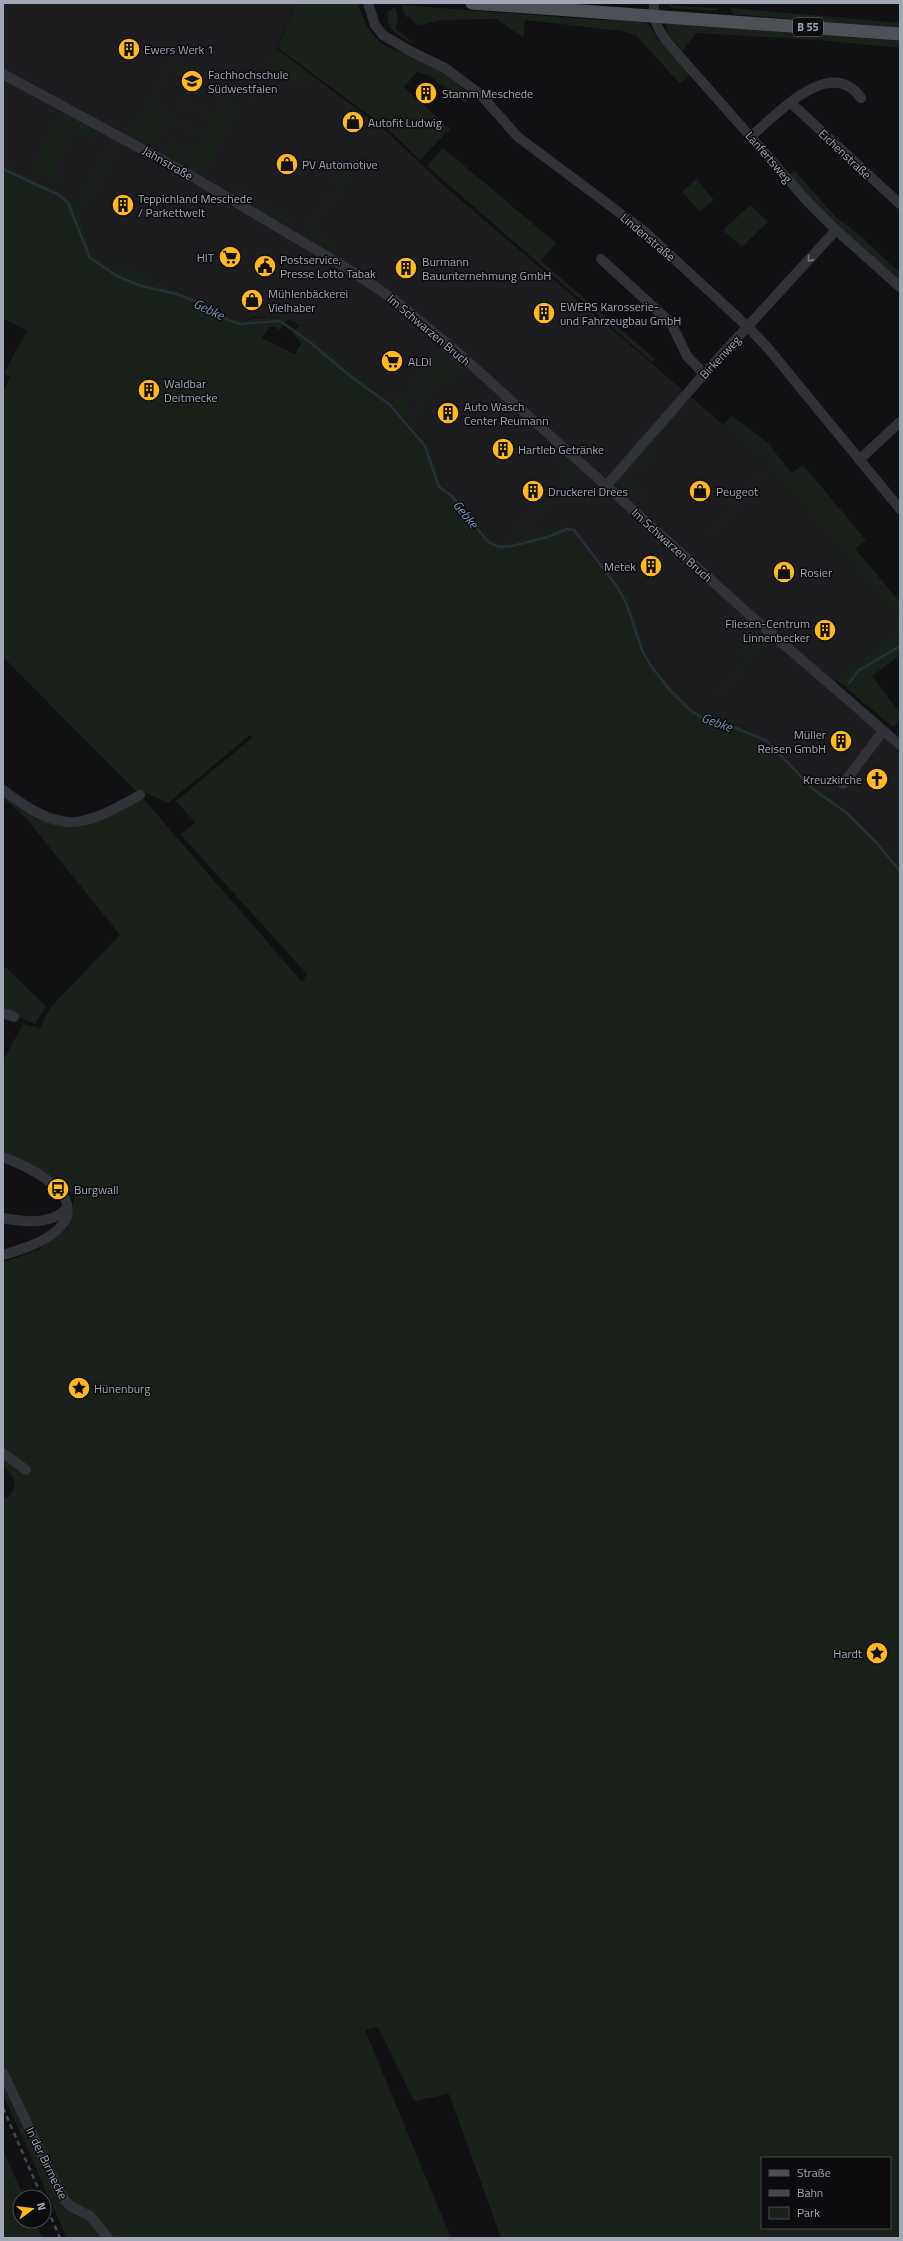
<svg xmlns="http://www.w3.org/2000/svg" width="903" height="2241" font-family="'Titillium Web',sans-serif">
<style>
.built{fill:#1d1d20}
.green{fill:#19211a;fill-rule:evenodd}
.lines{fill:none;stroke-linecap:round;stroke-linejoin:round}
.stream{stroke:#273037;stroke-width:2.5}
.minor{stroke:#323338;stroke-width:10}
.major{stroke:#4e5057;stroke-width:13}
.rail{stroke:#45474d;stroke-width:2.5;stroke-dasharray:5 4;stroke-linecap:butt}
.oneway{stroke:#6f737d}
.labels{text-anchor:middle;dominant-baseline:central;stroke-width:3;stroke-linejoin:round;paint-order:stroke}
.shield{fill:#0c0c0e;stroke:#747883;stroke-width:1}
.shield-label{font-size:11px;font-weight:bold;fill:#a1a7b5}
.poi-label{font-size:12px;fill:#a1a7b5;stroke:#0c0c0e;text-anchor:start}
.street-label{font-size:12px;fill:#a1a7b5;stroke:#0c0c0e}
.water-label{font-size:13px;font-style:italic;fill:#7595b3;stroke:#0c0c0e}
</style>
<rect width="100%" height="100%" fill="#111113"/>
<!-- built -->
<polygon class="built" points="3,3 294,4 277,49 387,132 442,184 762,458 900,621 900,626 837,680 830,689 900,751 900,867 833,798 742,726 715,721 694,710 665,680 645,651 631,598 501,543 442,485 431,448 363,378 299,325 284,317 253,317 242,322 161,282 122,258 116,266 96,256 80,218 84,209 3,163"/>
<!-- green -->
<g class="green">
<path d="M290,3l68,1c18,53 35,40 76,62 13,7 25,20 36,29l-5,8 -37,-28 -11,-3 -13,15 46,42 -30,31 -31,-30 -111,-82 16,-43z"/>
<polygon points="667,3 675,6 717,8 717,11 672,8"/>
<polygon points="401,5 600,20 645,20 660,42 691,74 680,84 636,35 621,31 525,20 523,38 497,19 441,20 422,25 416,24 410,17 406,17"/>
<path d="M395,7l3,10 -2,12 20,16c-15,-8 -32,-14 -28,-33z"/>
<polygon points="730,8 900,23 900,28 733,14"/>
<polygon points="665,23 900,41 900,48 817,40 696,33 682,51 668,33"/>
<polygon points="277,50 310,75 303,89 272,69 236,122"/>
<polygon points="174,59 199,75 177,112 175,111 194,80 173,66 152,100 169,110 167,112 174,117 155,146 130,133"/>
<polygon points="206,79 205,84 227,97 225,101 240,109 204,175 163,151 172,137 171,142 193,154 201,138 180,126 176,129 183,118 182,123 204,135 212,119 191,107 187,110 194,99 193,104 214,116 223,101 202,88 198,92"/>
<polygon points="63,111 96,130 92,139 73,128 67,139 69,141 53,172 65,180 62,184 31,167"/>
<polygon points="114,139 121,144 85,207 78,203"/>
<polygon points="443,148 556,243 541,261 655,359 652,362 427,166"/>
<path d="M3,162l81,47 -4,9 16,38 20,10 6,-8 39,24 81,40 11,-4 32,-1 4,2 -10,11 -4,-4 -5,1 -8,11 33,16 6,-10 -8,-11 6,-8 64,53 68,70 11,37 59,58 58,-16 72,71 14,53 20,29 29,30 21,11 27,5 91,72 67,69v1371h-399l-52,-144 -35,7 -36,-74 -13,3 86,208h-384l-64,-144v-599l4,3c13,-14 9,-20 -4,-32v-204l35,-12 29,-21 8,-33 -48,-34 -24,-10v-91l20,-37 17,4 10,-20 70,-73 -94,-117 -23,-20v-13c21,16 51,34 79,32 11,-1 45,-18 58,-22l-137,-138v-265l7,-15 -6,-4 23,-42 -24,-13zM250,735l2,3 -76,63 19,21 -14,13 126,139 -5,8 -162,-187 2,-4 26,12zM762,2158h128v70h-128z"/>
<polygon points="342,167 351,172 333,204 327,201 319,215 316,213 325,196 333,200 340,185 334,182"/>
<polygon points="795,171 835,216 859,235 900,273 900,285 837,228 789,175"/>
<polygon points="696,179 714,200 700,211 682,192"/>
<polygon points="231,183 294,220 291,226 229,190"/>
<polygon points="750,205 768,222 742,247 723,230"/>
<polygon points="314,216 318,218 311,230 335,244 332,249 304,233"/>
<polygon points="442,351 445,354 411,393 407,407 414,428 392,403 397,398 400,400 422,373 428,361"/>
<path d="M451,359l10,9 -14,17 -5,-4 -21,23 4,5 -6,7c-13,-19 20,-44 32,-57z"/>
<polygon points="732,416 769,444 791,473 803,465 866,540 855,549 900,602 900,621 762,458 723,425"/>
<polygon points="669,421 672,424 646,452 650,456 640,467 636,463 625,474 647,494 643,497 634,499 616,483 617,479"/>
<polygon points="554,450 578,470 520,534 515,530 526,517 529,520 534,514 532,512 569,471 551,454"/>
<polygon points="766,469 769,472 752,490 762,501 760,502 747,490"/>
<polygon points="737,502 738,506 711,535 708,532"/>
<polygon points="748,622 768,639 719,695 716,693 746,658 740,652 752,638 742,629"/>
<polygon points="900,626 900,655 872,676 900,714 900,721 893,727 837,680"/>
<polygon points="3,965 46,1006 35,1024 3,1010"/>
<polygon points="3,2150 24,2197 20,2197 20,2221 35,2221 43,2238 3,2238"/>
</g>
<g class="lines">
<!-- stream -->
<g class="stream">
<polyline points="3,169 59,195 68,203 90,258 117,276 141,286 177,294 197,302 226,319 240,324 280,321 311,343 350,376 389,404 425,446 439,487 452,496 488,542 499,547 512,546 548,537 567,529 574,530 618,588 627,605 642,650 651,666 669,689 691,711 713,723 736,728 767,741 814,790 847,813 875,841 900,871"/>
<polyline points="849,683 858,671 900,646"/>
</g>
<!-- minor -->
<g class="minor">
<polyline points="368,3 375,25 383,35 410,51 445,68 480,94 518,137 644,231 748,327 767,347 900,509"/>
<path d="M654,3c-1,17 4,27 14,40l140,159 28,28 64,57"/>
<polyline points="3,74 188,174 350,270 396,301 455,350 750,615 900,745"/>
<polyline points="791,103 900,204"/>
<path d="M751,136c27,-22 79,-81 110,-38"/>
<polyline points="601,259 671,323 687,356 704,374"/>
<polyline points="859,460 900,422"/>
<polyline points="606,486 704,374 836,230"/>
<polyline points="843,784 883,731"/>
<path d="M3,790c60,45 76,39 137,5"/>
<polyline points="3,1013 14,1017"/>
<path d="M3,1157c29,11 96,44 48,78 -14,10 -32,15 -48,20"/>
<path d="M3,1218c20,4 50,7 64,-10"/>
<polyline points="3,1453 26,1470"/>
<polyline points="3,2073 61,2195 70,2206 90,2216 108,2238"/>
</g>
<!-- major -->
<polyline class="major" points="472,3 900,34"/>
<!-- rail -->
<g class="rail">
<polyline points="3,2108 42,2197"/>
<polyline points="44,2201 60,2238"/>
</g>
</g>
<!-- one-way arrows -->
<defs><path id="oneway-chevron" d="M-2-3.5L2.5 0L-2 3.5" fill="none" stroke-width="1.6" stroke-linecap="round" stroke-linejoin="round"/></defs>
<use class="oneway" href="#oneway-chevron" transform="translate(810 259) rotate(132)"/>
<!-- icons -->
<defs>
<g id="building-disc" transform="scale(1.15)"><circle r="9.5" fill="#ffb91d" stroke="#0c0c0e"/><path d="M-4-6H4V6H1V3H-1V6H-4ZM-2.5-4.3h1.7v1.8h-1.7ZM.8-4.3h1.7v1.8H.8ZM-2.5-1h1.7V.8h-1.7ZM.8-1h1.7V.8H.8Z" fill="#111"/></g>
<g id="university-disc" transform="scale(1.15)"><circle r="9.5" fill="#ffb91d" stroke="#0c0c0e"/><path d="M0-5L7-2L0 1L-7-2ZM-4 1L0 2.5L4 1V4Q0 6-4 4Z" fill="#111"/></g>
<g id="shop-disc" transform="scale(1.15)"><circle r="9.5" fill="#ffb91d" stroke="#0c0c0e"/><path d="M-5-2.5h2.3a2.7 3.5 0 0 1 5.4 0H5L5.5 6h-11ZM-1.5-2.5h3a1.5 2.3 0 0 0-3 0Z" fill="#111"/></g>
<g id="supermarket-disc" transform="scale(1.15)"><circle r="9.5" fill="#ffb91d" stroke="#0c0c0e"/><path d="M-6-5.5h2.5l.6 2H6L4.5 2H-2.5L-4.4-4H-6ZM-1.5 3.2a1.3 1.3 0 1 0 .1 0ZM3 3.2a1.3 1.3 0 1 0 .1 0Z" fill="#111"/></g>
<g id="civic-disc" transform="scale(1.15)"><circle r="9.5" fill="#ffb91d" stroke="#0c0c0e"/><path d="M-.6-6.5H3V-4.5H.6V-3L4-1V1h2V6H-6V1h2V-1L-.6-3ZM-1.2 2.5V6h2.4V2.5Z" fill="#111"/></g>
<g id="church-disc" transform="scale(1.15)"><circle r="9.5" fill="#ffb91d" stroke="#0c0c0e"/><path d="M-1.2-6h2.4v3.5h3.3v2.4h-3.3V6h-2.4V-.1h-3.3v-2.4h3.3Z" fill="#111"/></g>
<g id="bus-disc" transform="scale(1.15)"><circle r="9.5" fill="#ffb91d" stroke="#0c0c0e"/><path d="M-5-6H5V4H4V6H2V4H-2V6H-4V4H-5ZM-3.5-4V0h7V-4ZM-3.5 1.2v1.5H-2V1.2ZM2 1.2v1.5H3.5V1.2Z" fill="#111"/></g>
<g id="sight-disc" transform="scale(1.15)"><circle r="9.5" fill="#ffb91d" stroke="#0c0c0e"/><path d="M0-6L1.8-2.2L6-1.7L2.9 1.2L3.7 5.4L0 3.3L-3.7 5.4L-2.9 1.2L-6-1.7L-1.8-2.2Z" fill="#111"/></g>
</defs>
<g fill-rule="evenodd">
<use href="#building-disc" x="129" y="49"/>
<use href="#university-disc" x="192" y="81"/>
<use href="#building-disc" x="426" y="93"/>
<use href="#shop-disc" x="353" y="122"/>
<use href="#shop-disc" x="287" y="164"/>
<use href="#building-disc" x="123" y="205"/>
<use href="#supermarket-disc" x="230" y="257"/>
<use href="#civic-disc" x="265" y="266"/>
<use href="#building-disc" x="406" y="268"/>
<use href="#shop-disc" x="252" y="300"/>
<use href="#building-disc" x="544" y="313"/>
<use href="#supermarket-disc" x="392" y="361"/>
<use href="#building-disc" x="149" y="390"/>
<use href="#building-disc" x="448" y="413"/>
<use href="#building-disc" x="503" y="449"/>
<use href="#building-disc" x="533" y="491"/>
<use href="#shop-disc" x="700" y="491"/>
<use href="#building-disc" x="651" y="566"/>
<use href="#shop-disc" x="784" y="572"/>
<use href="#building-disc" x="825" y="630"/>
<use href="#building-disc" x="841" y="741"/>
<use href="#church-disc" x="877" y="779"/>
<use href="#bus-disc" x="58" y="1189"/>
<use href="#sight-disc" x="79" y="1388"/>
<use href="#sight-disc" x="877" y="1653"/>
</g>
<g class="labels">
<!-- shield labels -->
<rect class="shield" x="793" y="18" width="30" height="18" rx="3"/>
<g class="shield-label">
<text x="808" y="27">B 55</text>
</g>
<!-- poi labels -->
<g class="poi-label">
<text x="144" y="49">Ewers Werk 1</text>
<text x="208" y="74">Fachhochschule<tspan x="208" dy="14">Südwestfalen</tspan></text>
<text x="442" y="93">Stamm Meschede</text>
<text x="368" y="122">Autofit Ludwig</text>
<text x="302" y="164">PV Automotive</text>
<text x="138" y="198">Teppichland Meschede<tspan x="138" dy="14">/ Parkettwelt</tspan></text>
<text x="214" y="257" text-anchor="end">HIT</text>
<text x="280" y="259">Postservice,<tspan x="280" dy="14">Presse Lotto Tabak</tspan></text>
<text x="422" y="261">Burmann<tspan x="422" dy="14">Bauunternehmung GmbH</tspan></text>
<text x="268" y="293">Mühlenbäckerei<tspan x="268" dy="14">Vielhaber</tspan></text>
<text x="560" y="306">EWERS Karosserie-<tspan x="560" dy="14">und Fahrzeugbau GmbH</tspan></text>
<text x="408" y="361">ALDI</text>
<text x="164" y="383">Waldbar<tspan x="164" dy="14">Deitmecke</tspan></text>
<text x="464" y="406">Auto Wasch<tspan x="464" dy="14">Center Reumann</tspan></text>
<text x="518" y="449">Hartleb Getränke</text>
<text x="548" y="491">Druckerei Drees</text>
<text x="716" y="491">Peugeot</text>
<text x="636" y="566" text-anchor="end">Metek</text>
<text x="800" y="572">Rosier</text>
<text x="810" y="623" text-anchor="end">Fliesen-Centrum<tspan x="810" dy="14">Linnenbecker</tspan></text>
<text x="826" y="734" text-anchor="end">Müller<tspan x="826" dy="14">Reisen GmbH</tspan></text>
<text x="862" y="779" text-anchor="end">Kreuzkirche</text>
<text x="74" y="1189">Burgwall</text>
<text x="94" y="1388">Hünenburg</text>
<text x="862" y="1653" text-anchor="end">Hardt</text>
</g>
<!-- street labels -->
<g class="street-label">
<text transform="translate(845 154) rotate(43)">Eichenstraße</text>
<text transform="translate(769 157) rotate(49)">Lanfertsweg</text>
<text transform="translate(168 163) rotate(30)">Jahnstraße</text>
<text transform="translate(648 237) rotate(40)">Lindenstraße</text>
<text transform="translate(429 330) rotate(40)">Im Schwarzen Bruch</text>
<text transform="translate(720 357) rotate(-47)">Birkenweg</text>
<text transform="translate(672 545) rotate(42)">Im Schwarzen Bruch</text>
<text transform="translate(47 2163) rotate(64)">In der Birmecke</text>
</g>
<!-- water labels -->
<g class="water-label">
<text transform="translate(209 309) rotate(25)">Gebke</text>
<text transform="translate(466 514) rotate(51)">Gebke</text>
<text transform="translate(717 722) rotate(20)">Gebke</text>
</g>
</g>
<!-- border -->
<rect width="903" height="2241" fill="none" stroke="#a1a7b5" stroke-width="8"/>
<!-- legend -->
<rect x="761" y="2157" width="130" height="72" fill="#0c0c0e" stroke="#484a51"/>
<rect x="769" y="2170" width="20" height="6" fill="#4e5057" stroke="#484a51"/>
<text x="797" y="2177" font-size="12" fill="#a1a7b5">Straße</text>
<rect x="769" y="2190" width="20" height="6" fill="#45474d" stroke="#484a51"/>
<text x="797" y="2197" font-size="12" fill="#a1a7b5">Bahn</text>
<rect x="769" y="2207" width="20" height="12" fill="#19211a" stroke="#484a51"/>
<text x="797" y="2217" font-size="12" fill="#a1a7b5">Park</text>
<!-- north arrow -->
<g transform="translate(32 2209) rotate(75)"><circle r="19" fill="#0c0c0e" stroke="#484a51"/>
<path d="M0-3L7 15L0 10L-7 15Z" fill="#ffb91d"/>
<text y="-6" font-size="11" font-weight="bold" text-anchor="middle" fill="#a1a7b5">N</text>
</g>
</svg>
